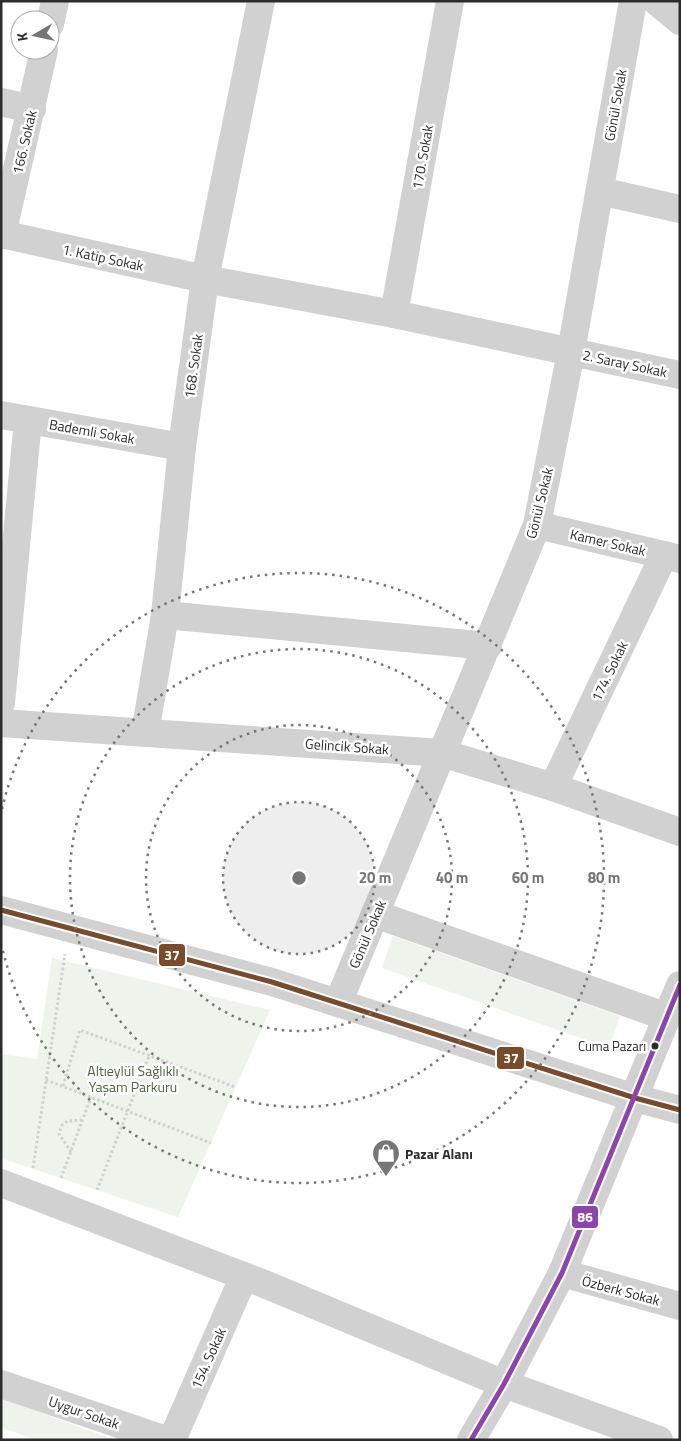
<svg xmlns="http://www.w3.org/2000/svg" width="681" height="1441" font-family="'Titillium Web',sans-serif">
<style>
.green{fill:#eef3eb}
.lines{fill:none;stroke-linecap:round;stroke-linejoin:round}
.path{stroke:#d1d1d1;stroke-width:3;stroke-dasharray:2.5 2.5;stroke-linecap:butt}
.minor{stroke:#d1d1d1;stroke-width:28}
.bus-1-casing{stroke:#fff;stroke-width:9}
.bus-2-casing{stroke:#fff;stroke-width:9}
.bus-1{stroke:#7a4b2a;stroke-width:5}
.bus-2{stroke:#8e44ad;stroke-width:5}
.ring{fill:none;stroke:#767676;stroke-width:2.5;stroke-dasharray:2.5 5}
.bus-dot{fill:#2c2c2c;stroke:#fff;stroke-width:2}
.labels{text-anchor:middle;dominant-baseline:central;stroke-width:5;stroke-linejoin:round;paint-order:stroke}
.bus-label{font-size:13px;fill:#2c2c2c;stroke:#fff;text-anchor:end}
.street-label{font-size:14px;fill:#2c2c2c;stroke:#fff}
.park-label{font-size:14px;fill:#49653d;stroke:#fff}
.poi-label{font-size:14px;font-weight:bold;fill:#2c2c2c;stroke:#fff;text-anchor:start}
.centre{fill:#767676;stroke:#fff;stroke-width:2.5}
.ring-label{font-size:15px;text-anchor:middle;font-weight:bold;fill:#767676;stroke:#fff;stroke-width:5;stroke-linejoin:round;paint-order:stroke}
.line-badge{stroke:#fff;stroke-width:2}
.badge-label{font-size:14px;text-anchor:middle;font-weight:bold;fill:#fff}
</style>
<rect width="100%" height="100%" fill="#fff"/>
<!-- green -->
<g class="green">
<polygon points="393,936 620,1016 609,1048 382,968"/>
<polygon points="52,958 270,1010 178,1217 7,1160 1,1156 1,1054 37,1059"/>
<polygon points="1,1398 115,1440 36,1440 1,1427"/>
</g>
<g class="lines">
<!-- path -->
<g class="path">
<polyline points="46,1080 211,1143"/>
<polyline points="63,1086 80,1030 235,1087"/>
<polyline points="71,1152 59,1134 62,1125 68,1121 82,1120"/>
<polyline points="33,1168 65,954"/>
<polyline points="61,1178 91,1097"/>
<polyline points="97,1190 149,1056"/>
</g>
<!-- minor -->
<g class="minor">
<polyline points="656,1 680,21"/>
<polyline points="50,24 55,1"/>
<polyline points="1,102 32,109"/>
<polyline points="600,191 680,209"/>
<polyline points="1,234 205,279 394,314 680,375"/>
<polyline points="2,235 44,50"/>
<polyline points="394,314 450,1"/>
<polyline points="1,415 182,447"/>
<polyline points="537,525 680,559"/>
<polyline points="165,615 488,646"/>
<polyline points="1,703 28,420"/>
<polyline points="1,723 442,753 553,787 680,832"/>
<polyline points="145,733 165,615 182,447 205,279 261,1"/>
<polyline points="553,787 664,555"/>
<polyline points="1,910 272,982 635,1098 680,1110"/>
<polyline points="375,914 667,1017"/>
<polyline points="338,1003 537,525 571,352 633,1"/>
<polyline points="1,1183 262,1283 504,1384 659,1440"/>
<polyline points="562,1273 680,1306"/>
<polyline points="1,1384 166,1440"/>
<polyline points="172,1440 244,1276"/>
<polyline points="471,1440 504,1384 562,1273 680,985"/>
</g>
<!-- bus-1 casing -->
<g class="bus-1-casing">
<polyline id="bus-1" points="1,910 272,982 635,1098 680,1110"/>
</g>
<!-- bus-2 casing -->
<g class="bus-2-casing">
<polyline id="bus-2" points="471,1440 504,1384 562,1273 680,985"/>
</g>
<!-- bus-1 -->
<use href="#bus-1" class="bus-1"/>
<!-- bus-2 -->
<use href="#bus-2" class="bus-2"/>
</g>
<!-- distance rings -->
<circle cx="299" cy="878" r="76" fill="#767676" fill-opacity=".12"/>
<g class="ring">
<circle cx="299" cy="878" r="76"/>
<circle cx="299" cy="878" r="153"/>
<circle cx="299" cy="878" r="229"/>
<path d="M2 809A305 305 0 1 1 2 947"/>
</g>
<!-- icons -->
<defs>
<g id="shop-pin" transform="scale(1.4375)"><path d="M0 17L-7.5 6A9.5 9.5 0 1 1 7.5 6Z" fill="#767676" stroke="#fff"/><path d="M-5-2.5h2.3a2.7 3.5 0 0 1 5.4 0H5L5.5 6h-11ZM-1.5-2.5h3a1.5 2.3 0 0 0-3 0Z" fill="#fff"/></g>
</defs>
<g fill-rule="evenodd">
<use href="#shop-pin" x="386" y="1153"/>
</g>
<!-- markers -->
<circle class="bus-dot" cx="655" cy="1046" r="4.5"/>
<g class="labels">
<!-- bus labels -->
<g class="bus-label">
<text x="646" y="1046">Cuma Pazarı</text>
</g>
<!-- street labels -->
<g class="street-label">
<text transform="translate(615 105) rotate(-80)">Gönül Sokak</text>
<text transform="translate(24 142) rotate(-77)">166. Sokak</text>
<text transform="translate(422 157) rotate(-80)">170. Sokak</text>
<text transform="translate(103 257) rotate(12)">1. Katip Sokak</text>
<text transform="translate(625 363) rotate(12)">2. Saray Sokak</text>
<text transform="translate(193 366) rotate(-82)">168. Sokak</text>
<text transform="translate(92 431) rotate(10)">Bademli Sokak</text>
<text transform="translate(539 503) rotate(-76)">Gönül Sokak</text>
<text transform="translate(608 542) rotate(13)">Kamer Sokak</text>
<text transform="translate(609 671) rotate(-64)">174. Sokak</text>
<text transform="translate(347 746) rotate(4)">Gelincik Sokak</text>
<text transform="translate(367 934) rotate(-67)">Gönül Sokak</text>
<text transform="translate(621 1290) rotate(15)">Özberk Sokak</text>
<text transform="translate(208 1358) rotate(-66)">154. Sokak</text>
<text transform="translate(84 1412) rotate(19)">Uygur Sokak</text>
</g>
<!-- park labels -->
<g class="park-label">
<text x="133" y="1070">Altıeylül Sağlıklı<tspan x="133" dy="16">Yaşam Parkuru</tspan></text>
</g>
<!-- poi labels -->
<g class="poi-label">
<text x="405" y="1153">Pazar Alanı</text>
</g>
</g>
<circle cx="299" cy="878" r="8" class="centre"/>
<g class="ring-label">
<text x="375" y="883">20 m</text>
<text x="452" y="883">40 m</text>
<text x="528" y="883">60 m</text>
<text x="604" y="883">80 m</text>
</g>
<g class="line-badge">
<rect x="158" y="943" width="28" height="24" rx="5" fill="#7a4b2a"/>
<rect x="496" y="1046" width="29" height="24" rx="5" fill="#7a4b2a"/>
<rect x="571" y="1205" width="28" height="24" rx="5" fill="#8e44ad"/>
</g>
<g class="badge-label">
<text x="172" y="960">37</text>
<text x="511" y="1063">37</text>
<text x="585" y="1222">86</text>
</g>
<!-- border -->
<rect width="681" height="1441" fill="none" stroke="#2c2c2c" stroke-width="5"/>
<!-- north arrow -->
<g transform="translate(35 35) rotate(261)"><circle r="24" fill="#ffffff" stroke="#ababab"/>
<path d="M0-4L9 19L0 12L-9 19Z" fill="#767676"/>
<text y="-8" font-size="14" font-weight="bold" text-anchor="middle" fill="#2c2c2c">K</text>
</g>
</svg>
